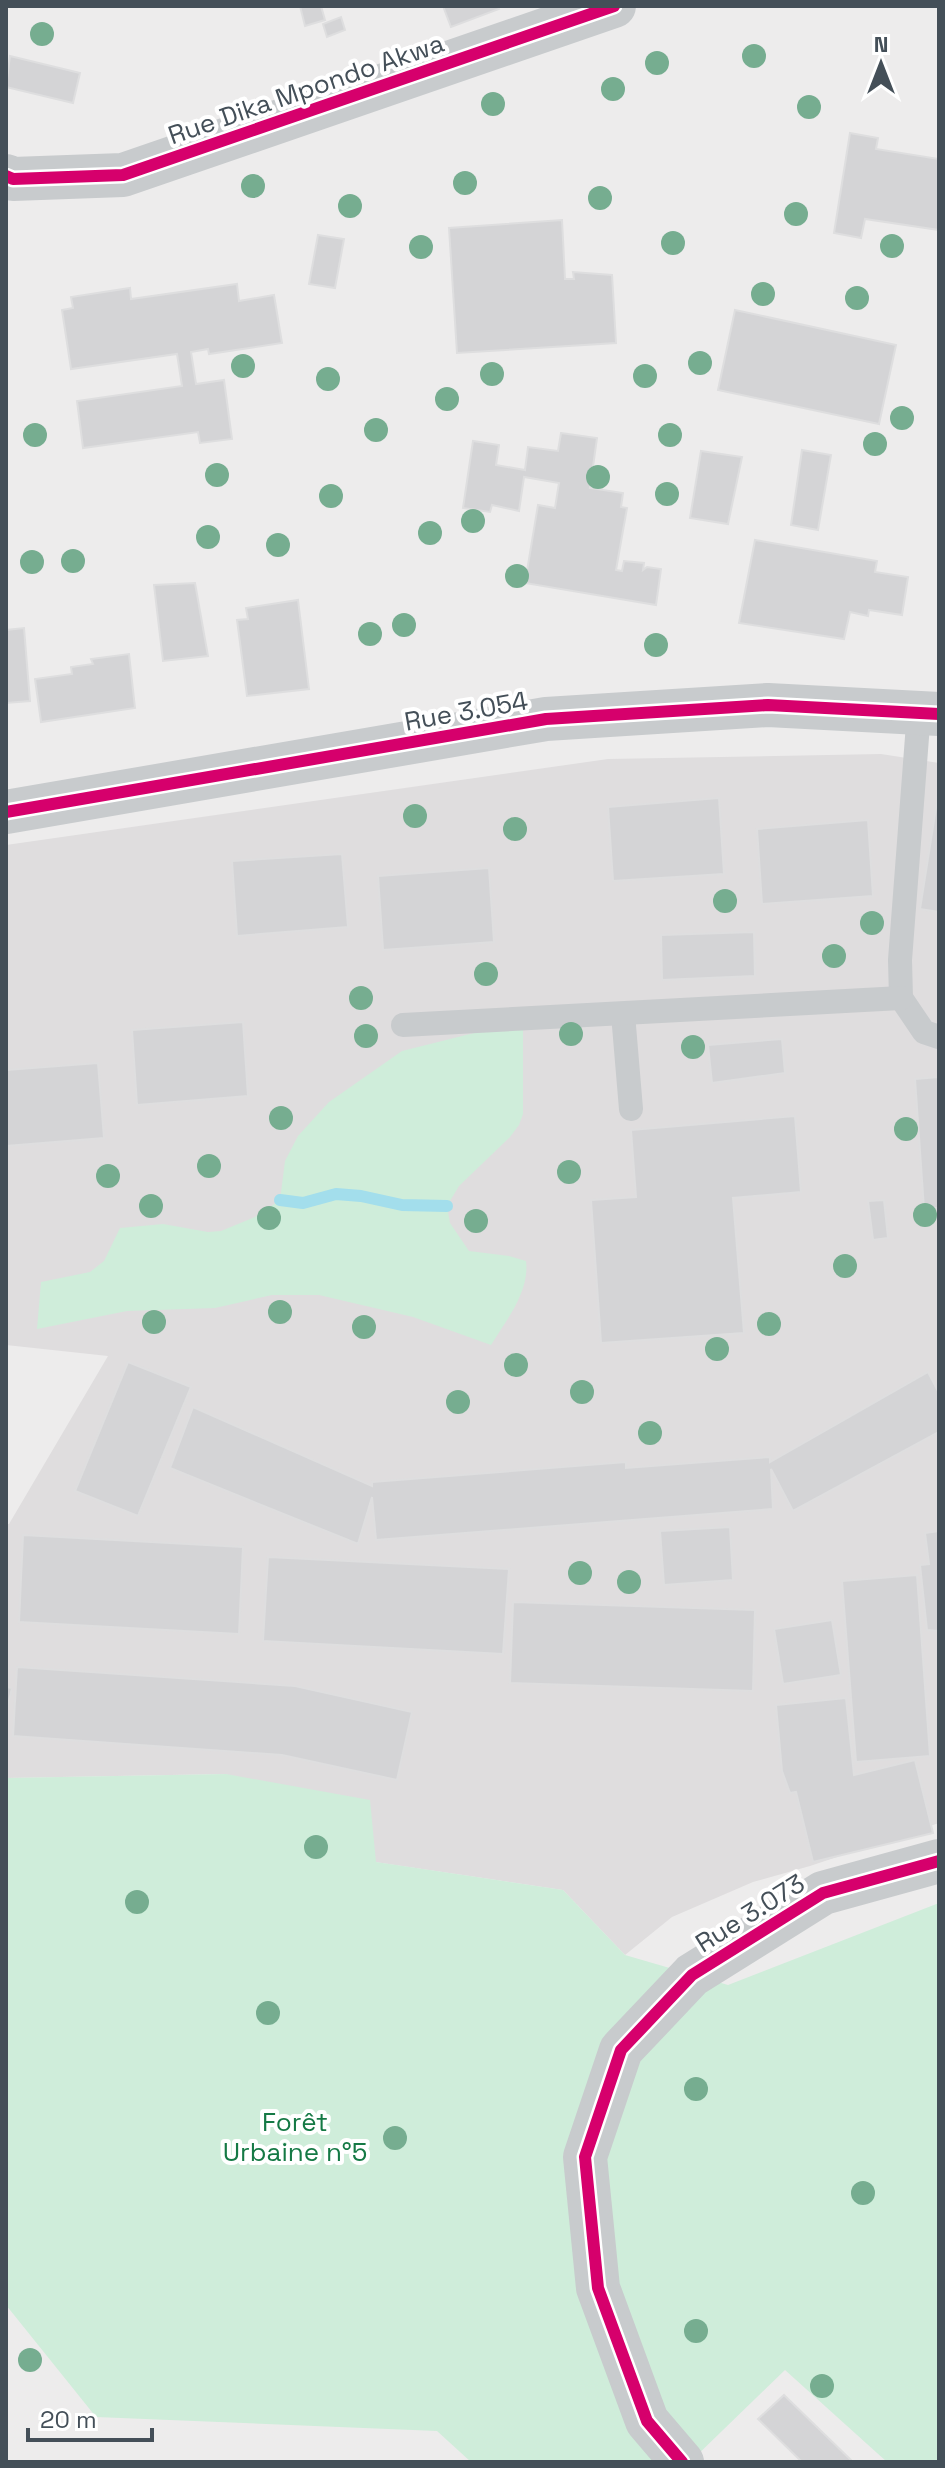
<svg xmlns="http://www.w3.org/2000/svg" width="945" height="2468" font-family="'Space Grotesk',sans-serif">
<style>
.education{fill:#dfddde}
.green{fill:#cfedda}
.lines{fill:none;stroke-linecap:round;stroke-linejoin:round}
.stream{stroke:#a3deec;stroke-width:12}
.building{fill:#d4d4d6;stroke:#dededf;stroke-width:2}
.service{stroke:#c8cbcd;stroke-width:24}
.minor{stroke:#c8cbcd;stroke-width:44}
.tertiary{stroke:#c8cbcd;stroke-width:44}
.cycleway-casing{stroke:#fff;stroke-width:17}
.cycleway{stroke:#d6006c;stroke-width:12}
.tree{fill:#76ad90}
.labels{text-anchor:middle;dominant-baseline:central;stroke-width:8;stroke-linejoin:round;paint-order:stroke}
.street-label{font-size:26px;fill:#444f58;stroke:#fff}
.park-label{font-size:26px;fill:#157945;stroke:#fff}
</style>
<rect width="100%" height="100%" fill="#edecec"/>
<!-- education -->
<polygon class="education" points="881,754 939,763 939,1823 810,1866 753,1882 672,1917 625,1955 563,1890 375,1862 226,1774 6,1778 6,1524 9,1524 108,1356 6,1345 6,845 608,759"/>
<!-- green -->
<g class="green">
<path d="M510,1024l13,1v89l-4,11 -9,12 -51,49 -12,20 3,17 19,28 40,5 17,5c4,30 -20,60 -35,84l-78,-28 -94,-22h-47l-57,13 -88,3 -90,18 4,-47 49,-10 14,-11 16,-33 43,-4 45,8 13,-1 34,-14 25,-17 5,-39 13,-25 31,-34 73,-51z"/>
<polygon points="226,1774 370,1800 376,1862 563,1890 625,1955 728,1985 939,1903 939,2462 887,2462 785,2370 690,2462 471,2462 437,2431 96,2417 6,2305 6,1778"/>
</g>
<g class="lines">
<!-- stream -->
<polyline class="stream" points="280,1200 303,1203 336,1194 361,1196 402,1205 447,1206"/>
</g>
<!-- building -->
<g class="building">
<polygon points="300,6 321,6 325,20 305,26"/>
<polygon points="443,6 498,6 499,9 451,27"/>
<polygon points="341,17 345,30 327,37 323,24"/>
<polygon points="10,56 80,73 73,103 6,87"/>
<polygon points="850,133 878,138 876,149 939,159 939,230 865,219 861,238 834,233"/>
<polygon points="562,220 565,279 574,279 573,272 612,275 616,343 457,353 449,228"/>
<polygon points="318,235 344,239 335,288 309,284"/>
<polygon points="237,284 239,301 274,295 282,343 209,354 208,349 191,352 196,384 224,380 232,439 200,443 198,432 83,448 77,401 182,386 177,354 71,369 62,310 73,308 71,297 130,288 131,299"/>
<polygon points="735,310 896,345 879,424 718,390"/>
<polygon points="561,433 597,438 590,488 623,493 621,507 627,508 616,570 622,571 624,561 644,563 643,570 647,567 661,569 656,605 525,583 538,505 555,508 559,483 524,477 519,511 492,505 490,512 463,508 473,441 499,445 496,465 525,470 528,447 558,451"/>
<polygon points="802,450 831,455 818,530 791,525"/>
<polygon points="701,451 742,457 728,524 690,518"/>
<polygon points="755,540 877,561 875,572 908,577 902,615 869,610 868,616 850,612 844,639 739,623"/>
<polygon points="195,583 208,656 163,661 154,585"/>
<polygon points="298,600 309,689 247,696 237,620 248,619 246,608"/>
<polygon points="24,628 30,701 6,703 6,630"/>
<polygon points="129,654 135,708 41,722 35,679 72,674 71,667 93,664 91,659"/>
<polygon points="938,795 939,795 939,912 920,909"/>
<polygon points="719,798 724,874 613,881 608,807"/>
<polygon points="868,820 873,896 762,904 757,829"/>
<polygon points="342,854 348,927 237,936 232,861"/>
<polygon points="489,868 494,942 383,950 378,876"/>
<polygon points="754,932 755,976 662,980 661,935"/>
<polygon points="243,1022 248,1096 137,1105 132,1030"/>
<polygon points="782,1039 785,1073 712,1083 708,1045"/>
<polygon points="98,1063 104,1138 6,1146 6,1070"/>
<polygon points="939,1077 939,1208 924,1209 915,1079"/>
<polygon points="795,1116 801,1192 733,1198 744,1333 601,1343 591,1200 636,1197 631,1130"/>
<polygon points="884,1200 888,1238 873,1240 868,1201"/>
<polygon points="128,1362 191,1387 138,1516 75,1491"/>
<polygon points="928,1372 939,1393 939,1432 793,1511 771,1469 773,1509 376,1540 372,1497 358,1544 170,1468 193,1407 372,1486 372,1482 626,1462 626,1468 770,1457 770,1462"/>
<polygon points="730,1527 733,1580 664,1585 660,1531"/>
<polygon points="939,1531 939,1631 927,1630 920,1565 929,1564 925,1533"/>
<polygon points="23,1535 243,1547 239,1634 19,1622"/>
<polygon points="268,1557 509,1569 503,1654 263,1641"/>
<polygon points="917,1575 930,1756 856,1762 842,1581"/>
<polygon points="513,1602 755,1610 753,1691 510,1683"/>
<polygon points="832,1620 841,1675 783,1684 774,1629"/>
<polygon points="17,1667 295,1686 412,1712 397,1780 282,1755 13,1736"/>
<polygon points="6,1687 12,1688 6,1713"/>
<polygon points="846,1698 854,1775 915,1760 933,1833 813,1862 796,1792 790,1793 782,1771 776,1705"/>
<polygon points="784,2395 853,2462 802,2462 758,2419"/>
</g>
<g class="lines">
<!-- service -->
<g class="service">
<polyline points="919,711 900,960 901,998 924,1032 939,1037"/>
<polyline points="623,1014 631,1109"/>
<polyline points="403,1025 901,998"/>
</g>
<!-- minor -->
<g class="minor">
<polyline points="6,176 13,179 123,175 614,6"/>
<polyline points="682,2462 647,2421 598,2288 585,2157 621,2050 692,1975 823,1893 939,1861"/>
</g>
<!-- tertiary -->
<polyline class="tertiary" points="6,812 546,719 768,705 939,714"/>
<!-- cycleway casing -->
<g class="cycleway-casing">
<g id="cycleway">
<polyline points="6,176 13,179 123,175 614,6"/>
<polyline points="6,812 546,719 768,705 939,714"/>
<polyline points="682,2462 647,2421 598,2288 585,2157 621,2050 692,1975 823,1893 939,1861"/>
</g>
</g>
<!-- cycleway -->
<use href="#cycleway" class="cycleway"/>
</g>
<!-- trees -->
<g class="tree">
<circle cx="42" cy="34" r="12"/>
<circle cx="754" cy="56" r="12"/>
<circle cx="657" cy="63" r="12"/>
<circle cx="613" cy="89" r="12"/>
<circle cx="493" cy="104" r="12"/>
<circle cx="809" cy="107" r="12"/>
<circle cx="465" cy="183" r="12"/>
<circle cx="253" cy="186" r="12"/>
<circle cx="600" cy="198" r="12"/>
<circle cx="350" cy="206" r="12"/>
<circle cx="796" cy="214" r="12"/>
<circle cx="673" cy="243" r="12"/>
<circle cx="892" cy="246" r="12"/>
<circle cx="421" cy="247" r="12"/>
<circle cx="763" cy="294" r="12"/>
<circle cx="857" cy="298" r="12"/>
<circle cx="700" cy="363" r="12"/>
<circle cx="243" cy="366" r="12"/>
<circle cx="492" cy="374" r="12"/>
<circle cx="645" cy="376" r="12"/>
<circle cx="328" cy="379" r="12"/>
<circle cx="447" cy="399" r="12"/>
<circle cx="902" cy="418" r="12"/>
<circle cx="376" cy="430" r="12"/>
<circle cx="35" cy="435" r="12"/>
<circle cx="670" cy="435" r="12"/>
<circle cx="875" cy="444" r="12"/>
<circle cx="217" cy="475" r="12"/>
<circle cx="598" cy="477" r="12"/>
<circle cx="667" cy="494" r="12"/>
<circle cx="331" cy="496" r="12"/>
<circle cx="473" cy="521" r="12"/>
<circle cx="430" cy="533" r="12"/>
<circle cx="208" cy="537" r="12"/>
<circle cx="278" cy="545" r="12"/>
<circle cx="73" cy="561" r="12"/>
<circle cx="32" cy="562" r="12"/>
<circle cx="517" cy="576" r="12"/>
<circle cx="404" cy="625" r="12"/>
<circle cx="370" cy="634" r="12"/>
<circle cx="656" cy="645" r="12"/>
<circle cx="415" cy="816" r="12"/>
<circle cx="515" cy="829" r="12"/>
<circle cx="725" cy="901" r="12"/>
<circle cx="872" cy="923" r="12"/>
<circle cx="834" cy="956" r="12"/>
<circle cx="486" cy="974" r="12"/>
<circle cx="361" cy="998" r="12"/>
<circle cx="571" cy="1034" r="12"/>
<circle cx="366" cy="1036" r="12"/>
<circle cx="693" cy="1047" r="12"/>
<circle cx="281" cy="1118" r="12"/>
<circle cx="906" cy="1129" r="12"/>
<circle cx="209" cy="1166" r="12"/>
<circle cx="569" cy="1172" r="12"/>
<circle cx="108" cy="1176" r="12"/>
<circle cx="151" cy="1206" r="12"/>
<circle cx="925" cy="1215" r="12"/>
<circle cx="269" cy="1218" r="12"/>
<circle cx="476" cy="1221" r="12"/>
<circle cx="845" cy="1266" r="12"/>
<circle cx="280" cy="1312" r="12"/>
<circle cx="154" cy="1322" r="12"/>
<circle cx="769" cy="1324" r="12"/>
<circle cx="364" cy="1327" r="12"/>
<circle cx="717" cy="1349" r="12"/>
<circle cx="516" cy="1365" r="12"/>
<circle cx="582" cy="1392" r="12"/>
<circle cx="458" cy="1402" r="12"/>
<circle cx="650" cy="1433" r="12"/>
<circle cx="580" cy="1573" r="12"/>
<circle cx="629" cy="1582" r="12"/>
<circle cx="316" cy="1847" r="12"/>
<circle cx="137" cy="1902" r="12"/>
<circle cx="268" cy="2013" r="12"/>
<circle cx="696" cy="2089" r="12"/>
<circle cx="395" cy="2138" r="12"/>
<circle cx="863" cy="2193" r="12"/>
<circle cx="696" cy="2331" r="12"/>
<circle cx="30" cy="2360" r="12"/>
<circle cx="822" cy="2386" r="12"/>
</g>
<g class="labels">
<!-- street labels -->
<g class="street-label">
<text transform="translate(306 89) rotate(-19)">Rue Dika Mpondo Akwa</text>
<text transform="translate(466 711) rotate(-10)">Rue 3.054</text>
<text transform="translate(750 1913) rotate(-32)">Rue 3.073</text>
</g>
<!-- park labels -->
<g class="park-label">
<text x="295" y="2122">Forêt<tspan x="295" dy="30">Urbaine n°5</tspan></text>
</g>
</g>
<!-- border -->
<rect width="945" height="2468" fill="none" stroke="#444f58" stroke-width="16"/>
<!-- north arrow -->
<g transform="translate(881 64)" stroke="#ffffff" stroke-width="6" paint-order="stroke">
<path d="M0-6L14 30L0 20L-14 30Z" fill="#444f58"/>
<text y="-12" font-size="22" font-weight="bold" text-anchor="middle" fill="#444f58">N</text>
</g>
<!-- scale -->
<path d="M28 2428v12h124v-12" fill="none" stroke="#444f58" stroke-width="4"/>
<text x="40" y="2428" font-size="24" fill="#444f58" stroke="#ffffff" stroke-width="6" paint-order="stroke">20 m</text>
</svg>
